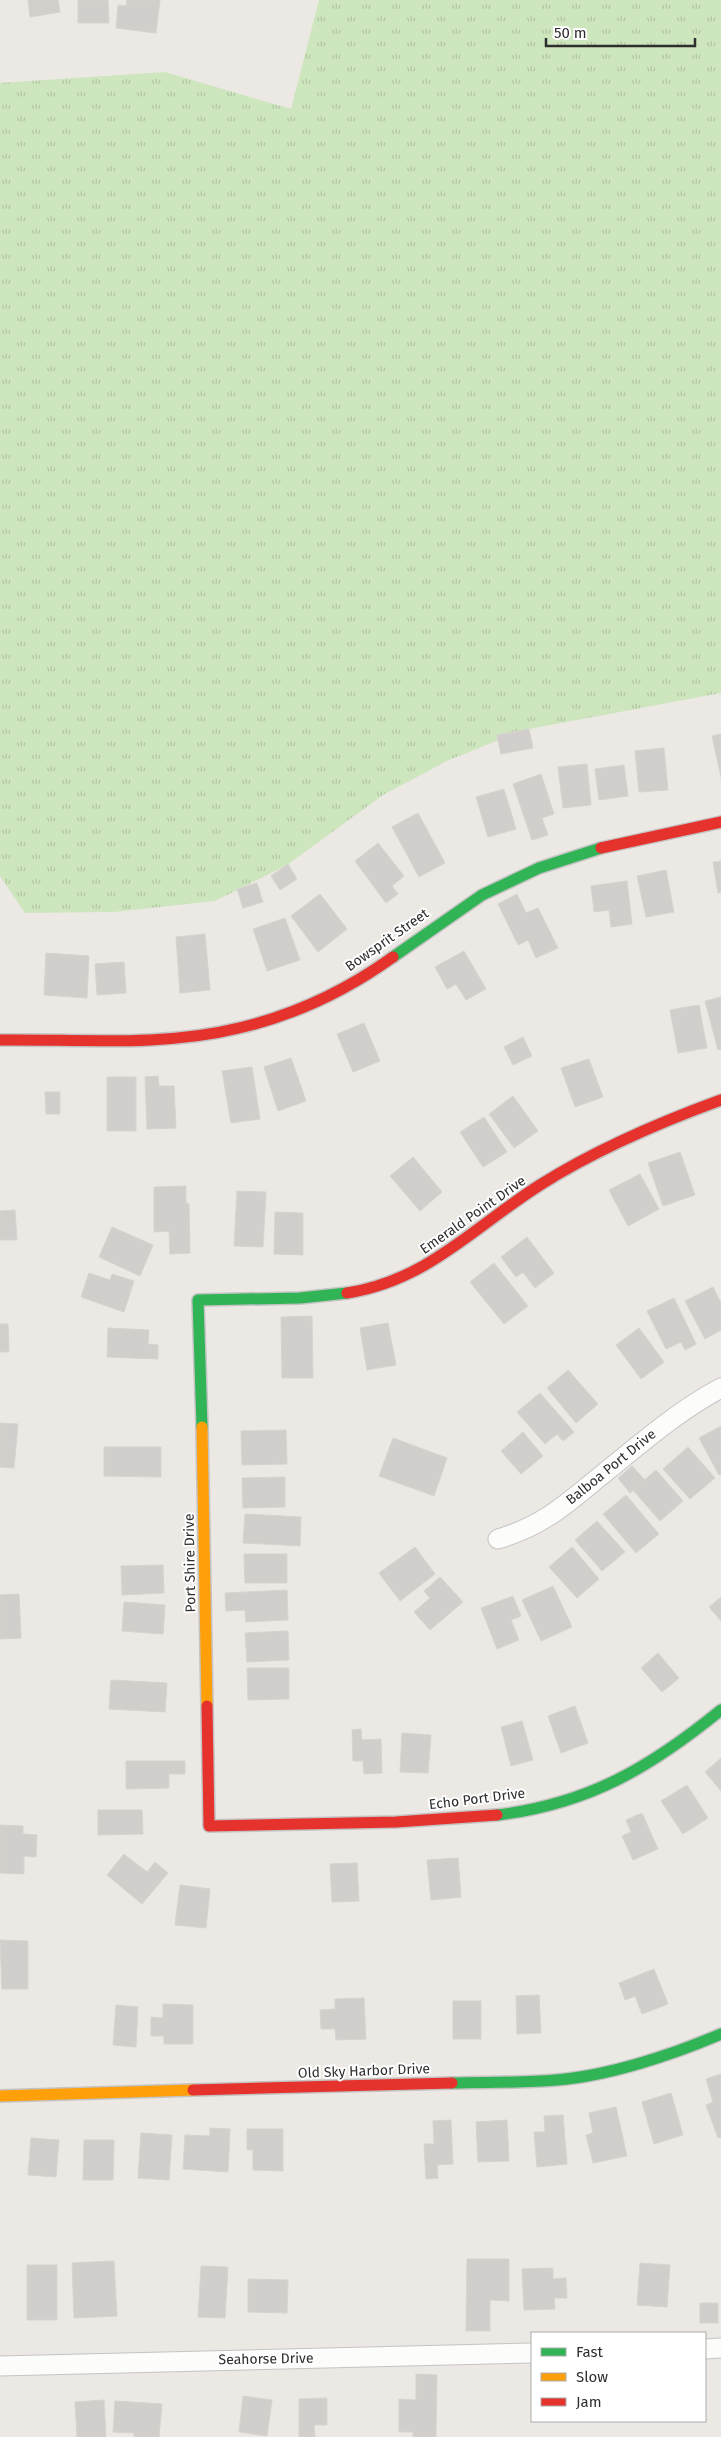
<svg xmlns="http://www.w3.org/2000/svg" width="721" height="2437" font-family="'Fira Sans',sans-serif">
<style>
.grass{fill:url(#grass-tufts)}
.building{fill:#d1cecb;stroke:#d7d4d0}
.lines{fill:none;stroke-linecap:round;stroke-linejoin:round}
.street-casing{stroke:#c5c4c5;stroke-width:21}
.fast-casing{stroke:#c5c4c5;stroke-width:14}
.slow-casing{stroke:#c5c4c5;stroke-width:14}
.jam-casing{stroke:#c5c4c5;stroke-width:14}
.street{stroke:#fcfcfb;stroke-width:19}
.fast{stroke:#30b455;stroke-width:11}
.slow{stroke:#ff9f0a;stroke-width:11}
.jam{stroke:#e5322d;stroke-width:11}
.labels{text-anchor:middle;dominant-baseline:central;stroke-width:4;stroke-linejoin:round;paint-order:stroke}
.street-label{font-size:14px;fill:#2e2e2e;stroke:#fff}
</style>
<defs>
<pattern id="grass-tufts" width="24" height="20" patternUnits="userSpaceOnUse" patternTransform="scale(1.25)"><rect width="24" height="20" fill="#cee6be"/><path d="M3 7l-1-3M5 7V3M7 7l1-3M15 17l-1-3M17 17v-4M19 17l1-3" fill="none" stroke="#b1c6a4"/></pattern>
</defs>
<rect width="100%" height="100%" fill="#ece8e4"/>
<!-- grass -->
<polygon class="grass" points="319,0 721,0 721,693 524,730 449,760 383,795 287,865 215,901 114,912 25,913 0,876 0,83 165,72 291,109"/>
<!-- building -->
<g class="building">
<polygon points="28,0 58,0 60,12 30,17"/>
<polygon points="78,0 108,0 109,23 78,23"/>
<polygon points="127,0 160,0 156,33 116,28 118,5 126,6"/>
<polygon points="529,729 533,748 501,754 497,735"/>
<polygon points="721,734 721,777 712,736"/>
<polygon points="664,748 668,790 639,792 635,751"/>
<polygon points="587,764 591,805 563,808 558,767"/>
<polygon points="624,765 628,796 599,800 595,769"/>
<polygon points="541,774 554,814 542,818 548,835 532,840 513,784"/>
<polygon points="504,789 516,829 488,837 476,797"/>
<polygon points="418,813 445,863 419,877 392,827"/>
<polygon points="378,843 404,876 392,886 398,894 386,903 355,861"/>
<polygon points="721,861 721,892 718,893 713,862"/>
<polygon points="288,864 297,879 280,890 271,876"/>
<polygon points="666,870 674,912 646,917 637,876"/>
<polygon points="627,881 632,924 611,927 609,910 594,912 591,886"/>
<polygon points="257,883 263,902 243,908 237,889"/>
<polygon points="320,894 347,929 318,952 291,916"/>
<polygon points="517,894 526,913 538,908 558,948 536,958 528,940 518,945 498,904"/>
<polygon points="285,918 300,960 267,971 253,929"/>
<polygon points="205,934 210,990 180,993 176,937"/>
<polygon points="464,951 486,989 466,1000 456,984 447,989 435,967"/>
<polygon points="46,953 89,956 87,998 44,995"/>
<polygon points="124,962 126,993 97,995 95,964"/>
<polygon points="721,997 721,1049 718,1050 705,1001"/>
<polygon points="699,1005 707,1048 678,1053 670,1010"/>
<polygon points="364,1023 380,1061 353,1072 337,1034"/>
<polygon points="523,1037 532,1056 513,1065 504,1047"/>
<polygon points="291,1058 306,1101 278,1111 264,1067"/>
<polygon points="589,1059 603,1097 575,1107 561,1068"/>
<polygon points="252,1067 260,1119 231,1123 222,1071"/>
<polygon points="158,1076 159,1086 174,1086 176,1128 147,1129 145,1077"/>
<rect x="107" y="1077" width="29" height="54"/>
<polygon points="45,1092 60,1092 60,1114 46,1114"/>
<polygon points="513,1096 538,1131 514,1148 489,1114"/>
<polygon points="484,1117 507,1152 483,1167 460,1132"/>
<polygon points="680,1152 695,1195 663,1206 648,1163"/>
<polygon points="413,1157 442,1192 420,1211 390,1176"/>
<polygon points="640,1174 659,1209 628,1226 609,1190"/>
<polygon points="186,1186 186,1203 189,1204 190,1253 170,1254 169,1231 154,1232 154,1187"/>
<polygon points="237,1191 266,1192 263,1247 234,1246"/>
<polygon points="15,1210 17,1240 0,1240 0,1211"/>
<polygon points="275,1212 303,1213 303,1255 274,1254"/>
<polygon points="112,1227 153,1245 140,1276 99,1257"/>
<polygon points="527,1237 554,1273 535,1288 523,1272 516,1277 501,1257"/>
<polygon points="494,1263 528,1306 504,1324 470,1282"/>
<polygon points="89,1273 110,1280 112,1274 134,1281 124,1312 81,1297"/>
<polygon points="713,1287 721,1303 721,1330 705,1339 685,1301"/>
<polygon points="674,1298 696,1344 685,1350 681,1342 666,1349 647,1311"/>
<polygon points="312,1316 313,1378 282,1378 281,1317"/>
<polygon points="388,1323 396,1365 367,1370 360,1328"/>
<polygon points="0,1324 8,1324 9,1352 0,1352"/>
<polygon points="108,1328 149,1330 148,1344 158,1345 158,1359 107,1357"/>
<polygon points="639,1328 664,1362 641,1379 616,1345"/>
<polygon points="568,1370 598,1404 576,1423 547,1388"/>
<polygon points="540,1393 574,1432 563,1441 557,1434 545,1444 517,1412"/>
<polygon points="0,1423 18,1424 14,1468 0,1467"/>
<polygon points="721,1426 721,1474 719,1475 699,1438"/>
<polygon points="286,1430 287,1464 242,1465 241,1431"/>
<polygon points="523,1432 543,1456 521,1474 501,1451"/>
<polygon points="393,1438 447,1458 434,1496 379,1476"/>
<polygon points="104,1447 161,1447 161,1477 104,1476"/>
<polygon points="688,1447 715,1478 690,1499 663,1469"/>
<polygon points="632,1466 645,1480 630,1493 618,1478"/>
<polygon points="656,1470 683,1501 660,1521 633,1490"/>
<polygon points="285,1477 285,1507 243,1508 242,1478"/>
<polygon points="626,1495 659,1534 636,1553 603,1514"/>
<polygon points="245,1514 301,1517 300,1546 243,1543"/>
<polygon points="597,1521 625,1552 602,1571 575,1540"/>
<polygon points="415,1547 435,1574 400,1601 379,1573"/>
<polygon points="572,1547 599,1579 577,1598 549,1567"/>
<polygon points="244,1554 287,1554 287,1583 245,1583"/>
<polygon points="163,1565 164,1593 122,1595 121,1566"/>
<polygon points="440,1577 463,1602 430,1630 414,1612 430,1598 424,1591"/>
<polygon points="553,1586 572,1627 541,1641 522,1600"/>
<polygon points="287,1590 288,1620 246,1622 245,1610 226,1611 225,1593"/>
<polygon points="19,1594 21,1638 0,1639 0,1595"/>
<polygon points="513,1596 521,1616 511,1620 519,1640 497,1649 481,1608"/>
<polygon points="721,1597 721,1621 709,1607"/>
<polygon points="124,1602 165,1605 163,1634 122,1631"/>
<polygon points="288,1631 289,1660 247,1662 245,1633"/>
<polygon points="658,1653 679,1678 662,1692 641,1668"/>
<polygon points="247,1668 289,1668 289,1699 248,1700"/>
<polygon points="111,1680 167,1683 165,1712 109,1709"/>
<polygon points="575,1706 588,1743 561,1753 548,1716"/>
<polygon points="522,1721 533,1760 511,1766 501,1727"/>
<polygon points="361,1729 362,1740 381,1739 382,1773 364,1774 363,1761 353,1761 352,1730"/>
<polygon points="402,1733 431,1735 428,1773 400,1772"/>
<polygon points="721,1758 721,1791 705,1772"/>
<polygon points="126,1761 185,1761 185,1774 169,1774 169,1788 126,1789"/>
<polygon points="687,1785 708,1818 683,1834 661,1801"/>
<polygon points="98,1810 142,1810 143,1834 98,1835"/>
<polygon points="642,1813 658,1849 633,1860 622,1836 631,1832 626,1820"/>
<polygon points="0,1825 23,1826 23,1834 37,1835 36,1857 24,1856 24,1874 0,1873"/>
<polygon points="124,1854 147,1872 155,1862 168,1873 142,1904 107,1875"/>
<polygon points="458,1858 461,1897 431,1900 427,1860"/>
<polygon points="357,1863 359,1901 332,1902 330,1864"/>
<polygon points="180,1885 210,1889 206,1928 175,1925"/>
<polygon points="0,1940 28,1941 28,1989 2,1989"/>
<polygon points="654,1969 668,2004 642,2014 635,1996 625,2000 619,1983"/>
<polygon points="539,1995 541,2033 517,2034 516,1996"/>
<polygon points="364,1998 366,2039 336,2040 335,2029 321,2029 320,2010 335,2009 335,1999"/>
<rect x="453" y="2001" width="28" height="38"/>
<polygon points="163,2004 193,2005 193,2044 164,2044 164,2036 151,2036 151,2017 163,2018"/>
<polygon points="116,2005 138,2007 136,2047 113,2045"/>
<polygon points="721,2074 721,2137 718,2138 706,2105 713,2102 706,2079"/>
<polygon points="671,2093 683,2135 654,2144 642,2102"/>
<polygon points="616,2107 627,2156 593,2163 586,2135 593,2133 589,2113"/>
<polygon points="563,2115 567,2164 537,2167 534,2132 545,2132 544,2116"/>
<polygon points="451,2120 453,2164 437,2165 438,2178 426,2179 424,2144 434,2144 433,2121"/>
<polygon points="507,2120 509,2161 478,2162 476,2122"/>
<polygon points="210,2128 230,2129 228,2172 183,2169 185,2135 210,2136"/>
<polygon points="247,2129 283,2129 283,2171 253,2170 253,2150 247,2150"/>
<polygon points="141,2133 172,2135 169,2180 138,2178"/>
<polygon points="31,2138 59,2140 56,2177 28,2175"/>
<polygon points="84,2140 114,2140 113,2180 83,2180"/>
<polygon points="467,2259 509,2259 509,2301 490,2300 490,2331 466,2331"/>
<polygon points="114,2261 117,2316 74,2318 72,2263"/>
<polygon points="640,2263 670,2265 667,2307 637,2305"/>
<rect x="27" y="2265" width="30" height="55"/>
<polygon points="201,2266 228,2267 225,2318 198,2317"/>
<polygon points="553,2268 553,2279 566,2278 567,2298 554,2298 555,2309 524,2310 522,2269"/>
<polygon points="248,2279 288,2280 287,2313 248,2312"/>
<rect x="700" y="2303" width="18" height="20"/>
<polygon points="416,2374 437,2375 436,2437 413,2437 413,2432 399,2432 399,2399 416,2400"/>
<polygon points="243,2396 272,2400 267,2436 239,2432"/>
<polygon points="327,2398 327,2425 314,2425 315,2437 299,2437 299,2399"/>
<polygon points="104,2400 106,2437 77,2437 75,2402"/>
<polygon points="115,2401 162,2404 159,2437 134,2437 134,2433 113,2432"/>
</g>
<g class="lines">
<!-- street casing -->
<g class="street-casing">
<g id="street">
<path d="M498,1539c44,-13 66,-33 100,-61 40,-32 78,-66 123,-90"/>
<polyline points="705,2349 721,2348"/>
<polyline points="0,2366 532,2353"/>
</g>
</g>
<!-- fast casing -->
<g class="fast-casing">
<g id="fast">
<polyline points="393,957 482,895 539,868 601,848"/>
<polyline points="202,1427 198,1300 300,1298 347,1293"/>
<path d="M497,1815c92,-11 154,-48 224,-105"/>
<path d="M452,2083c35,-1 69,0 104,-3 52,-4 116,-25 165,-46"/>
</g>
</g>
<!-- slow casing -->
<g class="slow-casing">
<g id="slow">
<polyline points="202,1427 207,1706"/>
<polyline points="0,2096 193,2090"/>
</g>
</g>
<!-- jam casing -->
<g class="jam-casing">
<g id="jam">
<polyline points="601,848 721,822"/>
<path d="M0,1040c79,-1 162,7 239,-12 56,-13 108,-38 154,-71"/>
<path d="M347,1293c80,-12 128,-67 193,-108 57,-36 118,-62 181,-85"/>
<polyline points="207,1706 209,1826 396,1822 497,1815"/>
<polyline points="193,2090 452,2083"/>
</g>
</g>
<!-- street -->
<use href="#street" class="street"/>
<!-- fast -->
<use href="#fast" class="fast"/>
<!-- slow -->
<use href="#slow" class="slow"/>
<!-- jam -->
<use href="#jam" class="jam"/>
</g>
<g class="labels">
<!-- street labels -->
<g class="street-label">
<text transform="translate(387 940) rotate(-35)">Bowsprit Street</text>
<text transform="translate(473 1215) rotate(-35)">Emerald Point Drive</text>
<text transform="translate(611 1467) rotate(-39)">Balboa Port Drive</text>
<text transform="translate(190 1563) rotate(-91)">Port Shire Drive</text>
<text transform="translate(477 1799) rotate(-7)">Echo Port Drive</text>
<text transform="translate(364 2071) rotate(-2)">Old Sky Harbor Drive</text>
<text transform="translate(266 2359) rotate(-1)">Seahorse Drive</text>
</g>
</g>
<!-- legend -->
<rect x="531" y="2332" width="175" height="90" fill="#ffffff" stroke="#ababab"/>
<rect x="541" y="2348" width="25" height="8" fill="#30b455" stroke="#ababab"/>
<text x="576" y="2357" font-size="15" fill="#2e2e2e">Fast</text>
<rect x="541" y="2373" width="25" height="8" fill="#ff9f0a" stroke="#ababab"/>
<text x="576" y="2382" font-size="15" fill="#2e2e2e">Slow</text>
<rect x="541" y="2398" width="25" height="8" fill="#e5322d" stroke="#ababab"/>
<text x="576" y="2407" font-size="15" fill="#2e2e2e">Jam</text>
<!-- scale -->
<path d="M546 38v8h149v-8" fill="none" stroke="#2e2e2e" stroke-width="2.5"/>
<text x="554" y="38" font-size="15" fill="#2e2e2e" stroke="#ffffff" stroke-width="4" paint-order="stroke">50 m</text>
</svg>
